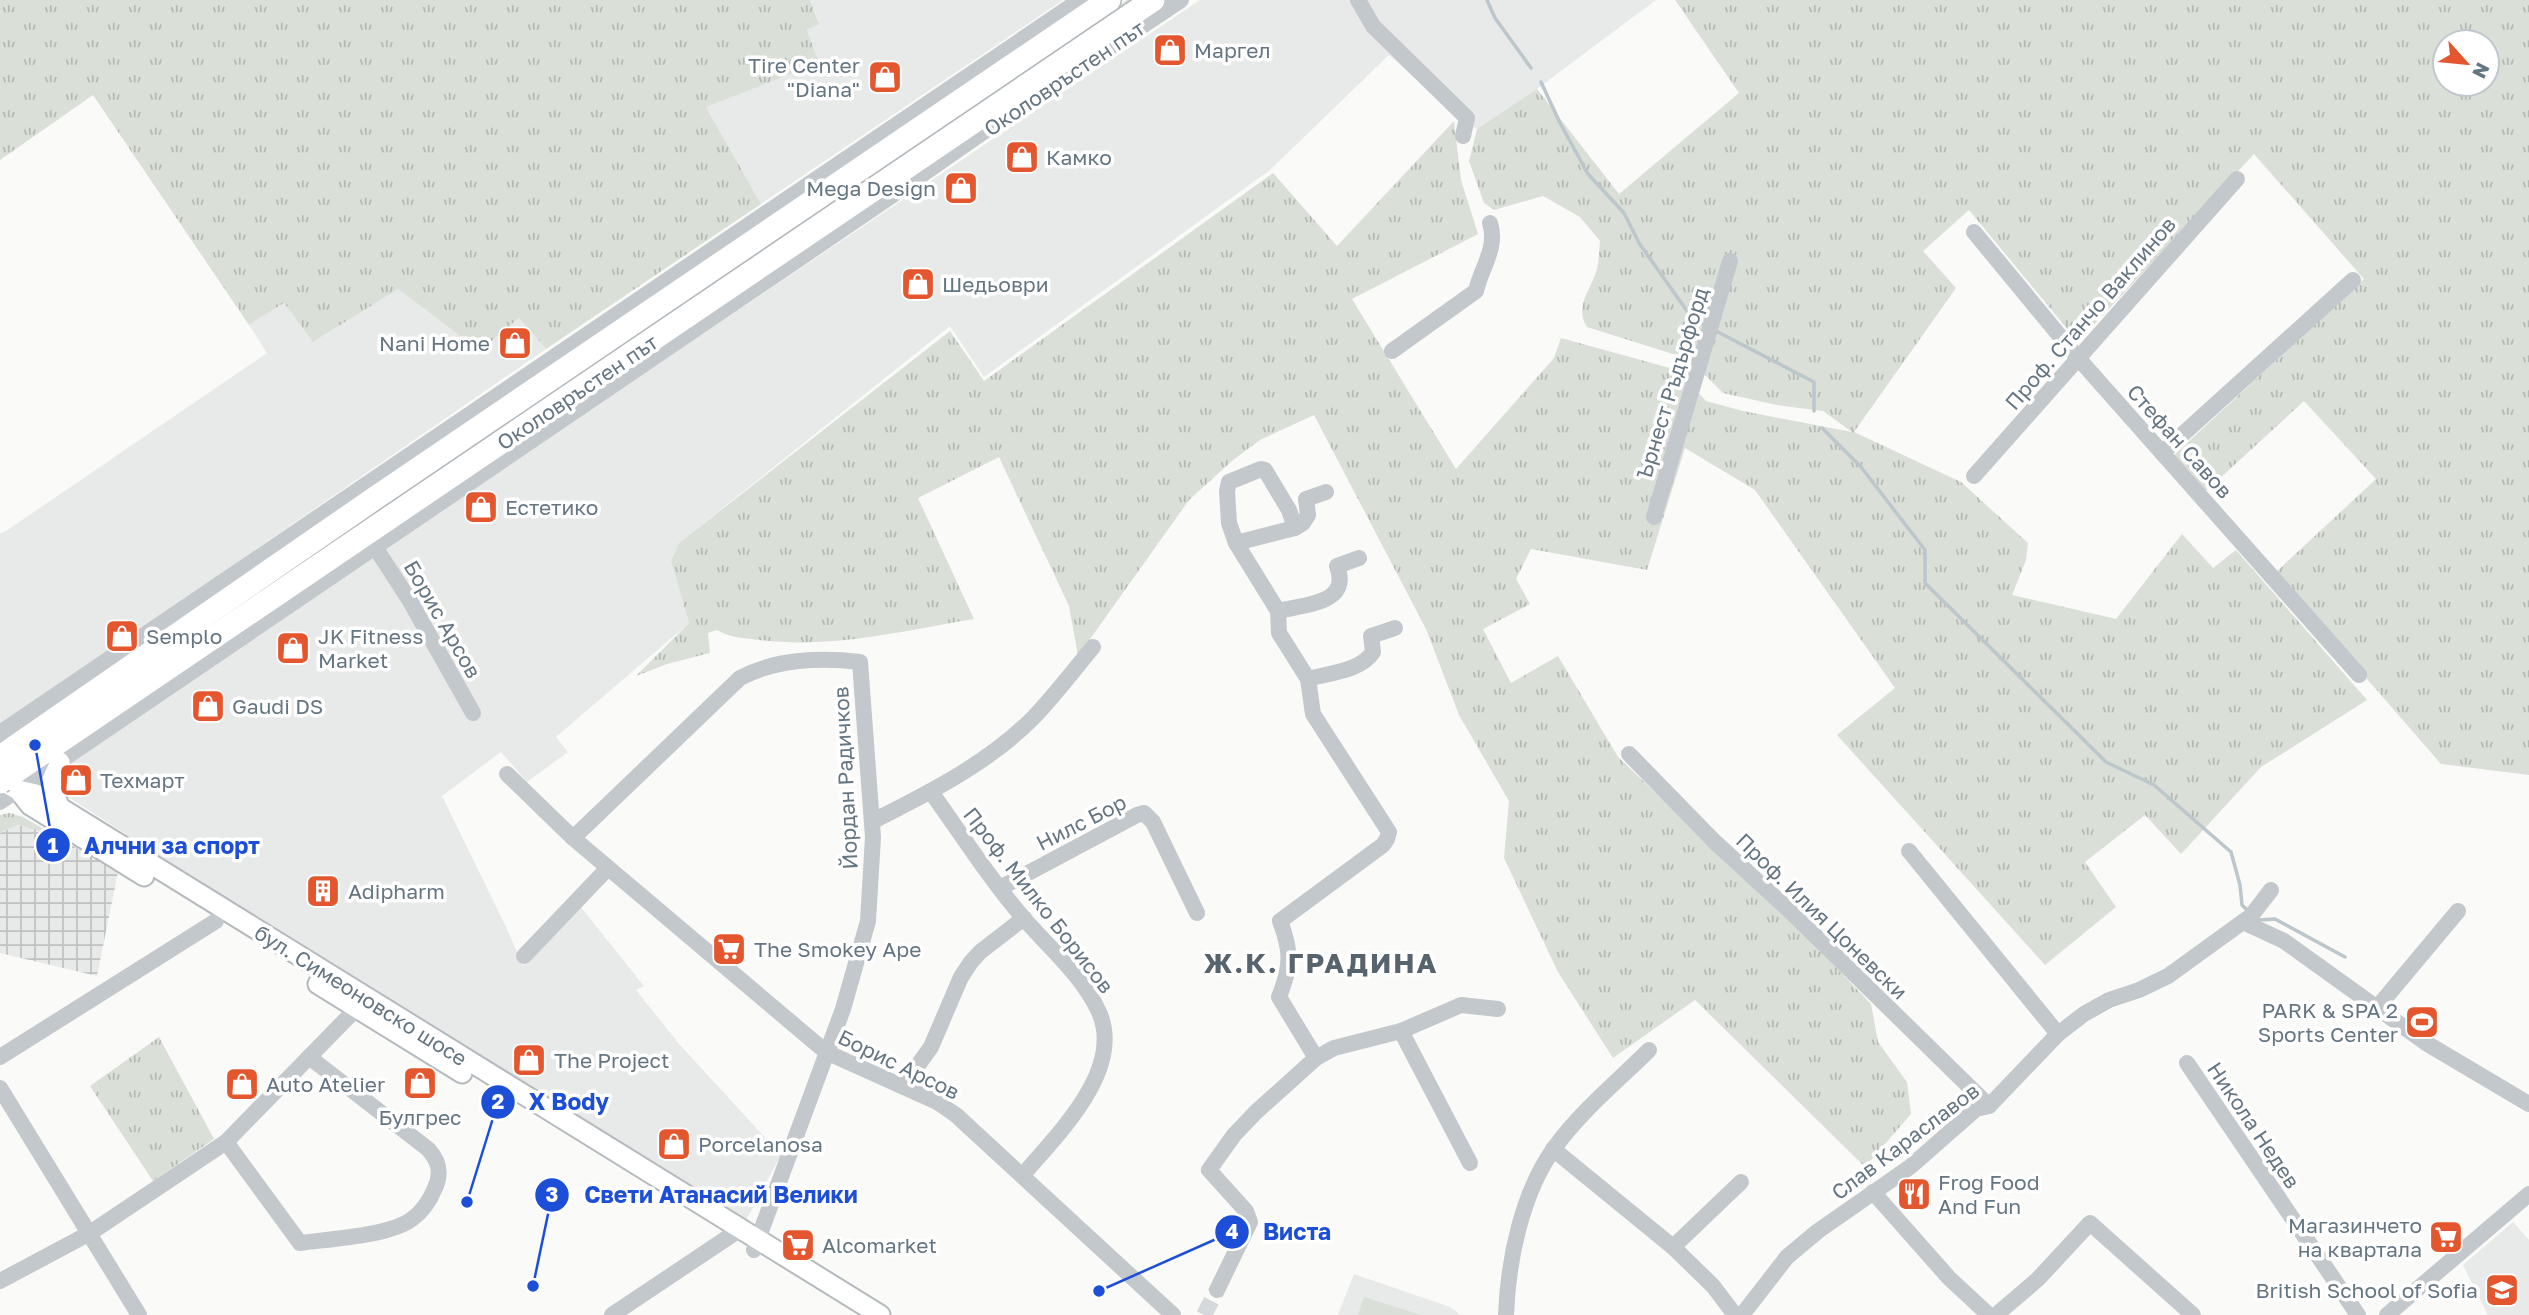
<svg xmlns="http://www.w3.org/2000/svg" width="2529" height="1315" font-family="'Golos Text',sans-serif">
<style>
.built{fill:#e8e9e9}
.industrial{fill:url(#industrial-grid)}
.grass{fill:url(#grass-tufts);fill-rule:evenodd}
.park{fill:#dadfd7}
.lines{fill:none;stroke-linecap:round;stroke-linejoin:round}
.stream{stroke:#bbc7cb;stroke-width:3.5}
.minor-tunnel{stroke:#d5d9db;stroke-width:16;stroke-dasharray:16 8;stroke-linecap:butt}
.major-casing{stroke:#b5babe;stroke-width:23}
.highway-casing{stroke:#b4b9bd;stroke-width:26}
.minor{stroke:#c3c8cc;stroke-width:16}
.major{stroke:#fff;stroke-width:19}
.highway{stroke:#fff;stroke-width:23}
.highway-bridge-casing{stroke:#b4b9bd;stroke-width:26;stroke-linecap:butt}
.highway-bridge{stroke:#fff;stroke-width:23}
.labels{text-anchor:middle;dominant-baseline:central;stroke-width:7;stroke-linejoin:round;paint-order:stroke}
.poi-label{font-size:21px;fill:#657683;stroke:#fff;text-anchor:start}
.street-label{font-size:21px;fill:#657683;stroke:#fff}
.district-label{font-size:28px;font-weight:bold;letter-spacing:2px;fill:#57646e;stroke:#fff}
.leader{fill:none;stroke:#1d4ed8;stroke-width:2.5}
.callout-dot{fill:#1d4ed8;stroke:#fff;stroke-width:2.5}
.mark-label{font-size:21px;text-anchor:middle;font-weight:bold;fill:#fff}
.callout-label{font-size:23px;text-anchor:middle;font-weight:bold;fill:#1d4ed8;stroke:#fff;stroke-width:7;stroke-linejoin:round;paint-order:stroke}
</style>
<defs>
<pattern id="industrial-grid" width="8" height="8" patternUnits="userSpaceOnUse" patternTransform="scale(1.75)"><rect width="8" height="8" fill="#e8e9e9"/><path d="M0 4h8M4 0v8" fill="none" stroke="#c0c1c2"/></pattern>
<pattern id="grass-tufts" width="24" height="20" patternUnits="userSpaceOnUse" patternTransform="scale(1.75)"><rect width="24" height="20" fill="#dadfd7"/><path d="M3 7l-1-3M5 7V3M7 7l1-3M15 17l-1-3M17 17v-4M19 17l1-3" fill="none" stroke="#b4b9b4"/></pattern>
</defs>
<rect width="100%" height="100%" fill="#fafaf8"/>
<!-- built -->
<g class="built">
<polygon points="810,0 1063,0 761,204 706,107 819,63 807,30 819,23"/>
<polygon points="1200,0 1656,0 1537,89 1477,129 1459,118 1389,55 1270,170 984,377 950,326 679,543 671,561 689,623 556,737 568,752 527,782 501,752 442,796 507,929 523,966 580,906 644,986 636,990 680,1045 781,1155 745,1222 345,976 59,791 64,763"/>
<polygon points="398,289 480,351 519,318 546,349 0,726 0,533 6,531 267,353 249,325 284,303 313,342"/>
<polygon points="2513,1222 2529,1240 2529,1315 2488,1315 2463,1265"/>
<polygon points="1354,1274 1450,1307 1461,1315 1338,1315"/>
</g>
<!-- industrial -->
<polygon class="industrial" points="18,825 54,835 118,872 97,976 0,953 0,833"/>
<!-- grass -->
<g class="grass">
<polygon points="0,0 810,0 819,24 807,30 819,63 706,107 761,204 546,349 519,318 480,351 398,289 313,342 284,303 249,325 93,95 0,160"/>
<polygon points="1127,0 1135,0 43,742 41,738"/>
<path d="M1675,0h854v775l-88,-11 -166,-191 101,-94 -72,-78 -98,90 -33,-35 191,-177 -110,-125 -176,188 -109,-132 -46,41 33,37 -102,144 107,50 67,61 -2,17 -14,35 104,24 66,-85 31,34 23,-18 131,150 -106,67 -80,87 -36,-39 -60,47 31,45 -71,58 -208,-230 58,-47 -140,-198 -70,-42 -38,122 -116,-21 -15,30 14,25 -47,25 28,54 47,-27 60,101 187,178 66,69 7,38 29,40 4,32 -46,53 -170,-167 -82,58 -55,-86 -54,-114 5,-57 -50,-86 -33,-86 -112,-214 -54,25 -27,20 -44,40 -111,156 -9,-50 -70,-149 -81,41 56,121c-71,12 -143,30 -215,21 -16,-2 -28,-2 -42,-10l-9,3 2,20 -43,11 -31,12 53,-53 -18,-62 8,-18 271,-212 34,50 289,-208 64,73 117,-125 7,59 17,54 -126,65 104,170 98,-111 7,-20 116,32 29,31 37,10 109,21 -29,-21 -46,-6 -54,-12 -34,-34 -102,-32c-13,-21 4,-37 10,-58 2,-9 2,-19 3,-28l-20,-24 -37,-21 -49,14 -10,-7 -15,-42 8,-32 60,-40 82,105 120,-101zM2445,42h42v42h-42z"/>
<polygon points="10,813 23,817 54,835 18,825 0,833 0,815"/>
<polygon points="159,1037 214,1139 153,1181 90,1086"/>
</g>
<!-- park -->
<polygon class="park" points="1364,1297 1421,1315 1358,1315"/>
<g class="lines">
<!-- stream -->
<g class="stream">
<polyline points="1487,0 1495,18 1531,68"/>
<polyline points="1541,82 1560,123 1588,174 1624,213 1639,243 1692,318 1707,326"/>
<polyline points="1714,330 1814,382 1814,411"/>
<polyline points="1822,428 1861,467 1925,550 1925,583 2106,762 2154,785 2231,852 2240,885 2242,905 2246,909"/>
<polyline points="2259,920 2275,919 2345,957"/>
</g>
<!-- minor-tunnel -->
<polyline class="minor-tunnel" points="1204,1315 1217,1290"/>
<!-- major casing -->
<g class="major-casing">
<g id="major">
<polyline points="0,780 18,790 36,794 59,807 880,1315"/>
<polyline points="19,791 30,805 144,876"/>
<polyline points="59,807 51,782 60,762"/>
<polyline points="318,984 462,1073"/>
</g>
</g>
<!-- highway casing -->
<g class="highway-casing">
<g id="highway">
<polyline points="0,757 375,498 1109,0"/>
<polyline points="3,780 1153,0"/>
</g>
</g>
<!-- minor -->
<g class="minor">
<polyline points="1358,0 1373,26 1467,118 1463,136"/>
<polyline points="1974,232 2078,358 2359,675"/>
<path d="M1392,351l84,-60c5,-23 22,-43 14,-68"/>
<polyline points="2162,453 2353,280"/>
<polyline points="1974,476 2237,179"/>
<polyline points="1654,517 1730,261"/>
<path d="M1295,528l-6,-18 -24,-40 -4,-1 -32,13 -2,9 2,32 7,20 42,68 1,22 29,46 5,35 76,118 -2,7 -4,6 -103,76c12,31 11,46 -1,76l37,61"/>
<polyline points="1236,543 1295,528 1303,523 1308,515 1306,499 1326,492"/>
<polyline points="375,547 410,601 473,713"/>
<path d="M1278,611c28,-7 73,-7 59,-45l22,-8"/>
<path d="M1308,679c21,-6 53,-8 65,-27l-2,-16 24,-8"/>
<polyline points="0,733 1080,0"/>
<polyline points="1629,754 1715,842 1790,911 1989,1106"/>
<polyline points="507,774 573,838 826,1052 937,1102 956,1115 1173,1315"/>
<path d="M931,792c31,43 60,89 95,129 25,28 57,56 73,91 25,56 -38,119 -71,157"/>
<polyline points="0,802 893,195 982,133 1181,0"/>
<path d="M873,821c56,-28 117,-59 161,-104 21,-22 40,-47 59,-70"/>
<path d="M573,838l167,-160c35,-19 82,-21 120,-16l13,175 -5,84 -25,88 -89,241"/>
<polyline points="1909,851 2058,1034"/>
<polyline points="1000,888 1137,815 1144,813 1153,822 1197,913"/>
<polyline points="2243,922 2284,941 2426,1043 2529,1104"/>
<polyline points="524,956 608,868"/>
<polyline points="2376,1009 2458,911"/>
<polyline points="1401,1031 1470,1163"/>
<polyline points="0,1057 216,921"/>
<polyline points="2187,1063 2358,1315"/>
<polyline points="903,1086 931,1047 961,977 971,962 980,952 1024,918"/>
<polyline points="0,1088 139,1315"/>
<path d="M226,1142l74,101c29,-4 90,-7 112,-24 10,-7 18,-19 23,-31 7,-15 4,-27 -7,-39l-119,-92"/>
<polyline points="1553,1149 1673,1247 1713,1286 1735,1315"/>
<polyline points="1873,1192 1949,1278 1989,1315"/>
<polyline points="1673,1247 1741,1182"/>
<polyline points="0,1281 90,1233 226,1142 356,1009"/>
<polyline points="1217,1290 1250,1222 1246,1211 1209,1170 1234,1135 1256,1112 1316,1058 1334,1048 1401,1031 1461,1005 1498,1009"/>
<polyline points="612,1315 742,1228"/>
<path d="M1506,1315c2,-55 16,-123 49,-168 26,-36 63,-66 94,-97"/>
<polyline points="1742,1315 1787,1257 1818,1231 1910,1167 1976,1109 1989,1106 2058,1034 2084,1014 2109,1000 2139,990 2168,976 2251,916 2271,890"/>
<polyline points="1996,1315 2038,1279 2090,1223 2193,1315"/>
<polyline points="2387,1315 2529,1194"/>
</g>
<!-- major -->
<use href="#major" class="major"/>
<!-- highway -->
<use href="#highway" class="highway"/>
<!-- highway-bridge casing -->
<g class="highway-bridge-casing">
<polyline id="highway-bridge" points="0,782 3,780"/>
</g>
<!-- highway-bridge -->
<use href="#highway-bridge" class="highway-bridge"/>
</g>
<!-- icons -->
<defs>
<g id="shop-square" transform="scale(1.75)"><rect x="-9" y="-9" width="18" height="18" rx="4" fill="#e4572e" stroke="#fff"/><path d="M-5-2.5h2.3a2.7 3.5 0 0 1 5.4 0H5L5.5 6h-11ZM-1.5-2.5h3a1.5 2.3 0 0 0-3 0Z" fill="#fff"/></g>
<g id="building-square" transform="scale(1.75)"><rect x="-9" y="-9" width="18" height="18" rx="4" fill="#e4572e" stroke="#fff"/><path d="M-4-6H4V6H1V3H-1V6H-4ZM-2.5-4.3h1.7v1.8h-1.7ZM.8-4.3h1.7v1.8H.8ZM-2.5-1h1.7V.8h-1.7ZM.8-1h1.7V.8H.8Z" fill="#fff"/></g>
<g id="supermarket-square" transform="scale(1.75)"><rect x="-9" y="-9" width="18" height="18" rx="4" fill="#e4572e" stroke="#fff"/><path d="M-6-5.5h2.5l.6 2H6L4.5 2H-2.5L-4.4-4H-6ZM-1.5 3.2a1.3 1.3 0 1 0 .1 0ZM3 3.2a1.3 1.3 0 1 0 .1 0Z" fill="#fff"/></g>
<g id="stadium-square" transform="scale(1.75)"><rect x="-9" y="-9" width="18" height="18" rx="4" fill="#e4572e" stroke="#fff"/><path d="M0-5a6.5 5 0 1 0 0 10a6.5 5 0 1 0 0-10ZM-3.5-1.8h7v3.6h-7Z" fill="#fff"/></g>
<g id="restaurant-square" transform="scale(1.75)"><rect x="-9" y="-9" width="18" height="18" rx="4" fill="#e4572e" stroke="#fff"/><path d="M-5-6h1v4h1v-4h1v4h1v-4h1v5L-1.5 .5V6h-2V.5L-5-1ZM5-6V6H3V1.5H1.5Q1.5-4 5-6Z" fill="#fff"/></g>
<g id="school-square" transform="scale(1.75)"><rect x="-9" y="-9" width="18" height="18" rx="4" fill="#e4572e" stroke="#fff"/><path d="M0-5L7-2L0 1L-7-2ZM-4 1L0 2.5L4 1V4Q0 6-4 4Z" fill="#fff"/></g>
</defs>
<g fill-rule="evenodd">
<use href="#shop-square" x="1170" y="50"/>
<use href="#shop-square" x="885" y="77"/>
<use href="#shop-square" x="1022" y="157"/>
<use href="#shop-square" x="961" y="188"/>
<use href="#shop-square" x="918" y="284"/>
<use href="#shop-square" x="515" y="343"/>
<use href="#shop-square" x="481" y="507"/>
<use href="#shop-square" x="122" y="636"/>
<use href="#shop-square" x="293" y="648"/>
<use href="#shop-square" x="208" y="706"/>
<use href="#shop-square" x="76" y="780"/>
<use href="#building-square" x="323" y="891"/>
<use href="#supermarket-square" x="729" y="949"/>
<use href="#stadium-square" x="2422" y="1022"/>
<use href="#shop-square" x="529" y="1060"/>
<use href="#shop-square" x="420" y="1083"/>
<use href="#shop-square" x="242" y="1084"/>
<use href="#shop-square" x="674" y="1144"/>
<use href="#restaurant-square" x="1914" y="1194"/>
<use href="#supermarket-square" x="2446" y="1237"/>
<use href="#supermarket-square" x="798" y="1245"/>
<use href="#school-square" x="2502" y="1290"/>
</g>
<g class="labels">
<!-- poi labels -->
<g class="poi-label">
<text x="1194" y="50">Маргел</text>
<text x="860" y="65" text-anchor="end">Tire Center<tspan x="860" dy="24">"Diana"</tspan></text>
<text x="1046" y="157">Камко</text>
<text x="936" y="188" text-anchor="end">Mega Design</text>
<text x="942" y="284">Шедьоври</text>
<text x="490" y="343" text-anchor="end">Nani Home</text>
<text x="505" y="507">Естетико</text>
<text x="146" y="636">Semplo</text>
<text x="318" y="636">JK Fitness<tspan x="318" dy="24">Market</tspan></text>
<text x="232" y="706">Gaudi DS</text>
<text x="100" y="780">Техмарт</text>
<text x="348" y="891">Adipharm</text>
<text x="754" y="949">The Smokey Ape</text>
<text x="2398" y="1010" text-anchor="end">PARK &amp; SPA 2<tspan x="2398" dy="24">Sports Center</tspan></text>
<text x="554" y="1060">The Project</text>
<text x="266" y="1084">Auto Atelier</text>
<text x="420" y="1117" text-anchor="middle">Булгрес</text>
<text x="698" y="1144">Porcelanosa</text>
<text x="1938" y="1182">Frog Food<tspan x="1938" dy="24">And Fun</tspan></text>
<text x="2422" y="1225" text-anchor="end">Магазинчето<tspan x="2422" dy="24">на квартала</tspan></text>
<text x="822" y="1245">Alcomarket</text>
<text x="2478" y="1290" text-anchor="end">British School of Sofia</text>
</g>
<!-- street labels -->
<g class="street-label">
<text transform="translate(1064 78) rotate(-34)">Околовръстен път</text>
<text transform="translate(2090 313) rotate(-49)">Проф. Станчо Ваклинов</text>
<text transform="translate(1672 383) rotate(-73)">Ърнест Ръдърфорд</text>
<text transform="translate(577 392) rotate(-34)">Околовръстен път</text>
<text transform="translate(2180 441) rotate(48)">Стефан Савов</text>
<text transform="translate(443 619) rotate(60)">Борис Арсов</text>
<text transform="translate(845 778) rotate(-93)">Йордан Радичков</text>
<text transform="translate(1081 822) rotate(-27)">Нилс Бор</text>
<text transform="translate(1039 900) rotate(52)">Проф. Милко Борисов</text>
<text transform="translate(1822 916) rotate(44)">Проф. Илия Цоневски</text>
<text transform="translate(361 995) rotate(32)">бул. Симеоновско шосе</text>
<text transform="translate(899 1064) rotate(26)">Борис Арсов</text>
<text transform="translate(2254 1125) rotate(56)">Никола Недев</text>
<text transform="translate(1905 1141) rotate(-37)">Слав Караславов</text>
</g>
<!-- district labels -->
<g class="district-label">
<text x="1321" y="962">Ж.К. ГРАДИНА</text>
</g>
</g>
<!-- callouts -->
<path class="leader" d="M35 745L53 845M467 1202L498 1102M533 1286L552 1195M1099 1291L1232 1232"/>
<g class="callout-dot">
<circle cx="35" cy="745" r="7"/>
<circle cx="467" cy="1202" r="7"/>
<circle cx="533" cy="1286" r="7"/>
<circle cx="1099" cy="1291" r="7"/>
<circle cx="53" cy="845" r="18"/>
<circle cx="498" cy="1102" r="18"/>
<circle cx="552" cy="1195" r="18"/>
<circle cx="1232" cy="1232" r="18"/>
</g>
<g class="mark-label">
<text x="53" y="853">1</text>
<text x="498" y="1109">2</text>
<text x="552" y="1202">3</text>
<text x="1232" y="1239">4</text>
</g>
<g class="callout-label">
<text x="172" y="854">Алчни за спорт</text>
<text x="569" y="1110">X Body</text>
<text x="721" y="1203">Свети Атанасий Велики</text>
<text x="1297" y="1240">Виста</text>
</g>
<!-- north arrow -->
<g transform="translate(2466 63) rotate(117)"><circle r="33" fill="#ffffff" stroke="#c1c8cd" stroke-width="2"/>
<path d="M0-5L12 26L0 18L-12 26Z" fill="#e4572e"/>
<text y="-10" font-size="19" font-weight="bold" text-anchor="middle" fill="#657683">N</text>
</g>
</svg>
